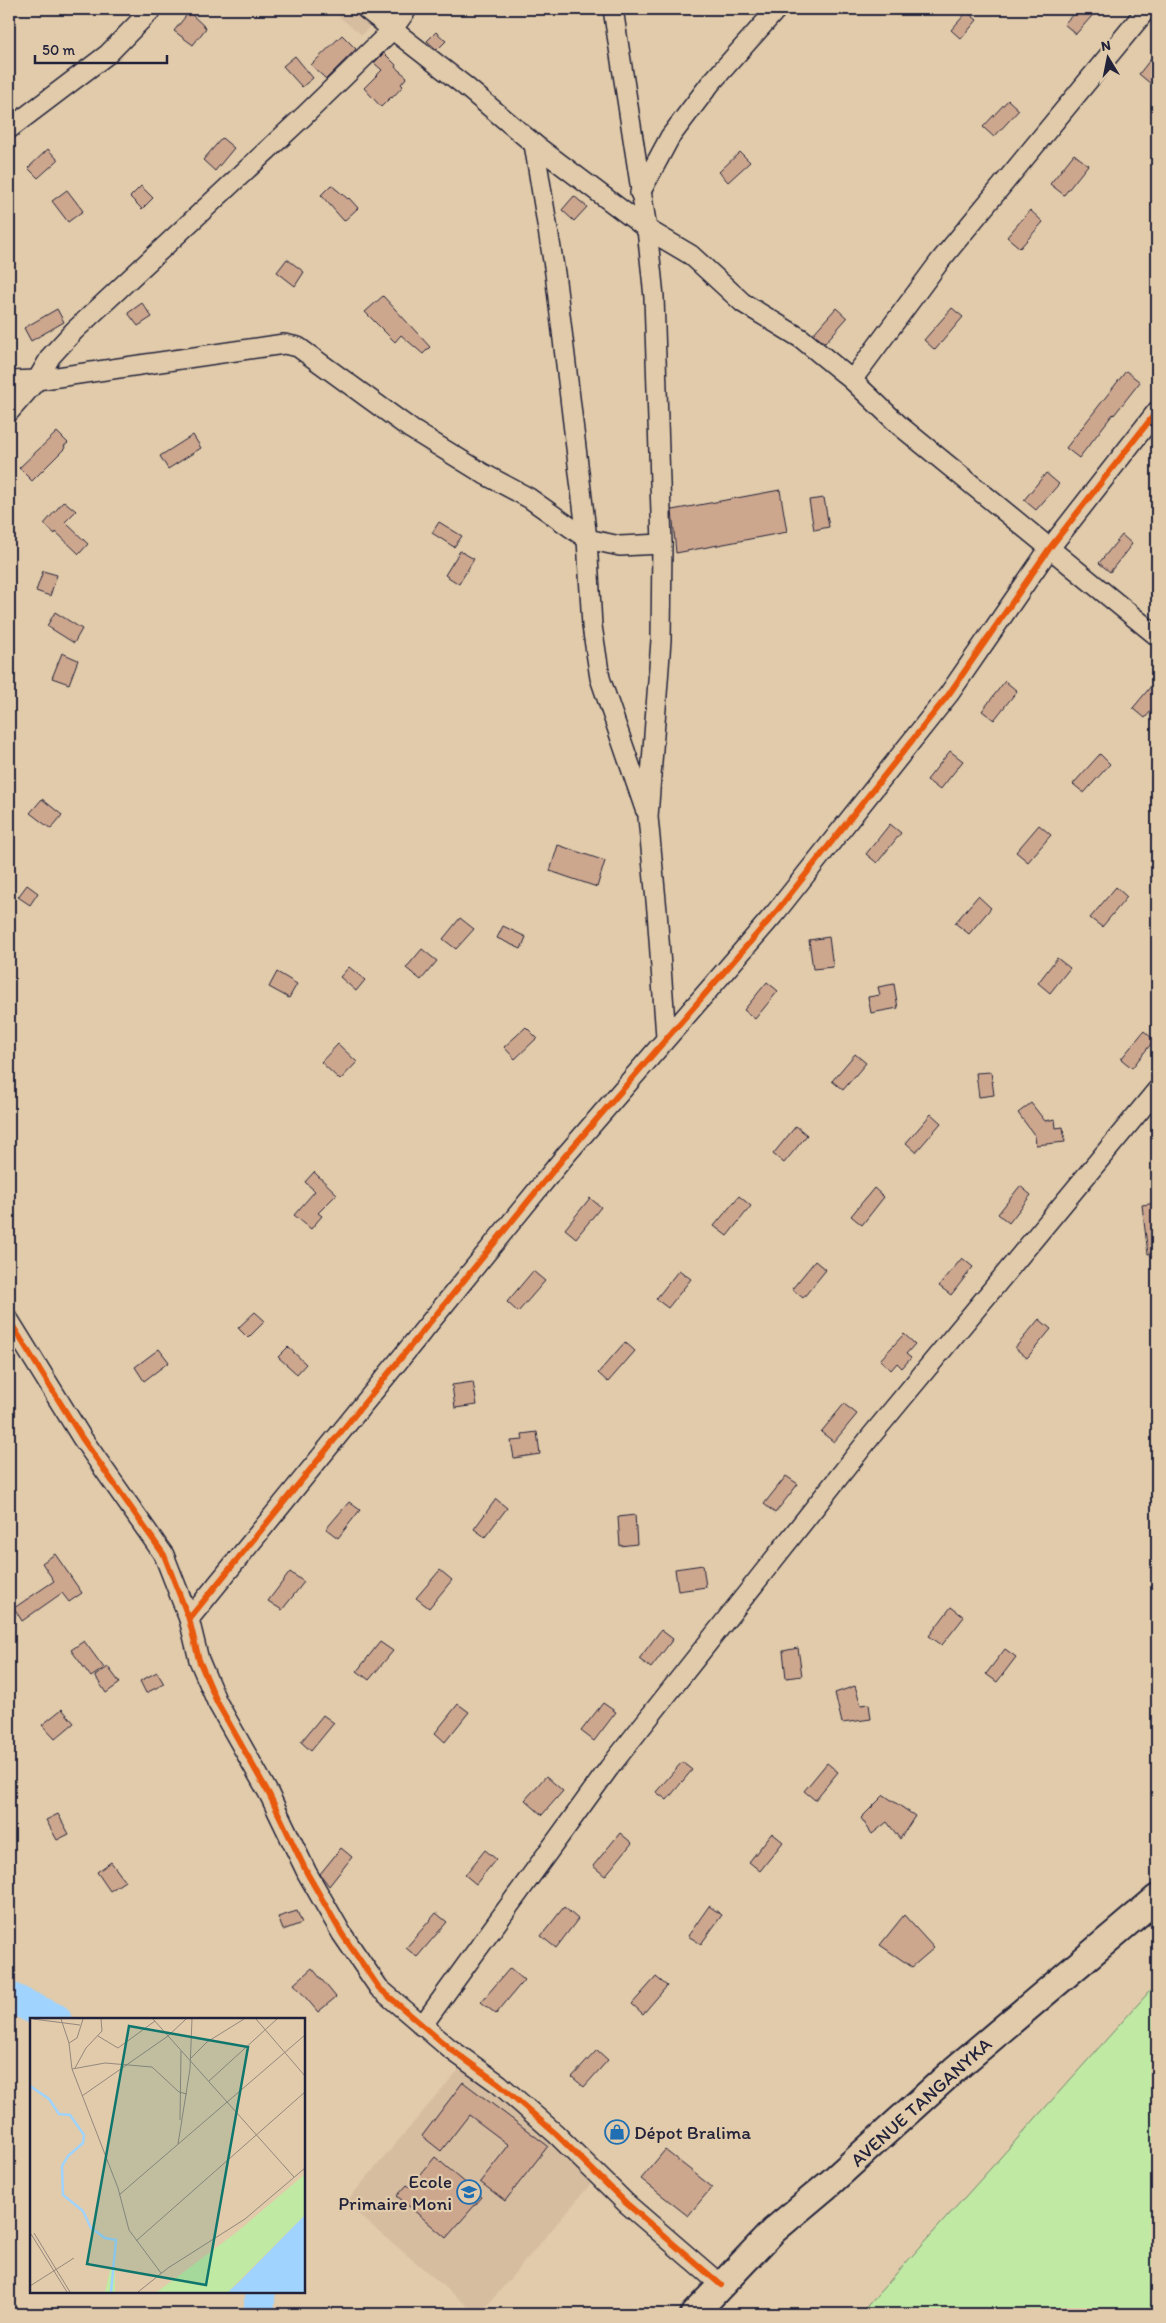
<svg xmlns="http://www.w3.org/2000/svg" width="1166" height="2323" font-family="Itim,sans-serif">
<style>
.built{fill:#d7bda0}
.green{fill:#c0e9a4;stroke:#718670}
.lines{fill:none;stroke-linecap:round;stroke-linejoin:round}
.river{stroke:#a0d3fd;stroke-width:31}
.building{fill:#cda68e;stroke:#22223b}
.street-casing{stroke:#22223b;stroke-width:22}
.secondary-casing{stroke:#22223b;stroke-width:30}
.street{stroke:#e1cbaa;stroke-width:19}
.secondary{stroke:#e1cbaa;stroke-width:26}
.cycleway-casing{stroke:#e1cbaa;stroke-width:9}
.cycleway{stroke:#e8590c;stroke-width:6}
.labels{text-anchor:middle;dominant-baseline:central;stroke-width:4.5;stroke-linejoin:round;paint-order:stroke}
.street-label{font-size:19px;fill:#22223b;stroke:#e1cbaa}
.poi-label{font-size:19px;fill:#22223b;stroke:#e1cbaa;text-anchor:start}
.inset-river{fill:none;stroke:#a0d3fd;stroke-width:2.5}
.inset-road{fill:none;stroke:#95877e;stroke-width:1}
.view{fill:#0f766e;fill-opacity:0.15;stroke:#0f766e;stroke-width:2.5}
.inset-edge{fill:none;stroke:#22223b;stroke-width:2.5}
</style>
<rect width="100%" height="100%" fill="#e1cbaa"/>
<filter id="ink" filterUnits="userSpaceOnUse"><feTurbulence type="fractalNoise" baseFrequency=".02" numOctaves="2"/><feDisplacementMap in="SourceGraphic" scale="10" xChannelSelector="R" yChannelSelector="G"/><feConvolveMatrix kernelMatrix="1 2 1 2 8 2 1 2 1" color-interpolation-filters="sRGB"/></filter>
<g filter="url(#ink)">
<!-- built -->
<g class="built">
<polygon points="329,9 384,9 362,35"/>
<polygon points="461,2067 594,2180 480,2314 477,2314 345,2203"/>
</g>
<!-- green -->
<polygon class="green" points="1157,1983 1157,2314 860,2314"/>
<g class="lines">
<!-- river -->
<g class="river">
<polyline points="9,1997 56,2019"/>
<polyline points="259,2314 260,2292"/>
</g>
</g>
<!-- building -->
<g class="building">
<polygon points="1078,9 1098,9 1076,34 1064,24"/>
<polygon points="189,12 206,28 193,45 174,31"/>
<polygon points="967,12 977,20 961,39 951,30"/>
<polygon points="436,32 446,41 437,50 427,41"/>
<polygon points="342,35 356,49 326,79 311,65"/>
<polygon points="1157,51 1157,76 1151,84 1139,74"/>
<polygon points="384,53 396,65 395,67 407,77 401,84 403,86 392,98 391,97 381,107 364,88 382,70 374,63"/>
<polygon points="295,56 313,78 302,87 283,66"/>
<polygon points="1008,100 1019,110 994,137 983,127"/>
<polygon points="222,138 234,148 215,171 203,160"/>
<polygon points="48,149 58,160 38,178 28,168"/>
<polygon points="740,152 750,162 728,182 719,172"/>
<polygon points="1074,154 1088,165 1064,195 1050,184"/>
<polygon points="331,185 348,199 349,198 358,208 344,221 321,195"/>
<polygon points="141,186 153,198 142,209 130,197"/>
<polygon points="67,190 83,211 68,222 52,201"/>
<polygon points="574,196 587,207 574,221 562,210"/>
<polygon points="1030,210 1043,222 1020,248 1007,237"/>
<polygon points="287,259 304,272 295,286 277,272"/>
<polygon points="383,296 430,347 423,354 401,335 395,342 365,312"/>
<polygon points="142,303 152,317 138,326 128,313"/>
<polygon points="836,308 847,318 825,343 813,334"/>
<polygon points="952,308 963,317 935,350 924,340"/>
<polygon points="57,309 64,322 31,341 24,328"/>
<polygon points="1126,371 1140,382 1114,415 1113,414 1079,458 1066,448"/>
<polygon points="57,432 68,443 64,446 65,448 32,481 19,468"/>
<polygon points="193,435 201,448 168,469 160,456"/>
<polygon points="1046,473 1059,484 1036,510 1024,500"/>
<polygon points="780,490 787,532 676,553 672,510"/>
<polygon points="824,498 829,527 814,530 809,500"/>
<polygon points="64,501 76,511 65,522 88,544 79,554 56,532 55,534 44,524"/>
<polygon points="439,522 462,536 454,547 432,533"/>
<polygon points="1122,535 1132,544 1110,572 1099,563"/>
<polygon points="460,551 474,559 459,584 445,575"/>
<polygon points="43,571 57,575 50,596 36,591"/>
<polygon points="55,612 82,629 74,643 47,626"/>
<polygon points="62,653 78,660 69,684 52,678"/>
<polygon points="1157,679 1157,704 1145,718 1133,708"/>
<polygon points="1005,681 1017,691 994,720 982,711"/>
<polygon points="950,751 963,761 940,790 927,780"/>
<polygon points="1100,754 1110,764 1084,793 1073,784"/>
<polygon points="42,799 62,815 51,829 30,813"/>
<polygon points="890,824 901,833 877,863 866,854"/>
<polygon points="1039,825 1051,835 1028,862 1016,852"/>
<polygon points="558,845 605,861 597,887 550,871"/>
<polygon points="27,885 38,893 30,905 18,897"/>
<polygon points="1116,887 1127,897 1102,927 1090,918"/>
<polygon points="978,896 991,908 969,934 955,923"/>
<polygon points="460,918 474,929 456,949 443,939"/>
<polygon points="503,926 526,937 521,949 497,938"/>
<polygon points="829,937 833,967 813,969 809,940"/>
<polygon points="422,949 437,961 421,980 406,968"/>
<polygon points="1057,958 1070,968 1050,993 1038,983"/>
<polygon points="349,967 365,980 356,991 340,977"/>
<polygon points="277,972 297,984 289,998 269,987"/>
<polygon points="767,982 778,991 755,1019 744,1010"/>
<polygon points="894,984 898,1008 871,1013 868,997 880,995 878,987"/>
<polygon points="526,1027 537,1038 515,1059 504,1047"/>
<polygon points="1144,1031 1154,1040 1132,1068 1121,1059"/>
<polygon points="338,1044 357,1062 340,1080 321,1062"/>
<polygon points="855,1054 866,1063 843,1090 832,1081"/>
<polygon points="991,1072 994,1095 979,1097 976,1073"/>
<polygon points="1031,1103 1045,1121 1055,1119 1056,1128 1063,1127 1065,1142 1036,1145 1035,1136 1018,1113"/>
<polygon points="931,1114 941,1123 916,1152 906,1143"/>
<polygon points="796,1126 807,1135 784,1163 773,1154"/>
<polygon points="314,1172 337,1194 318,1213 322,1216 311,1229 294,1215 315,1191 305,1182"/>
<polygon points="1020,1186 1031,1195 1009,1223 998,1214"/>
<polygon points="874,1188 884,1197 862,1225 851,1216"/>
<polygon points="739,1196 751,1206 727,1236 714,1226"/>
<polygon points="590,1198 601,1207 576,1238 565,1229"/>
<polygon points="1157,1203 1157,1253 1148,1254 1142,1205"/>
<polygon points="962,1258 973,1267 951,1295 939,1286"/>
<polygon points="815,1261 826,1270 803,1298 792,1289"/>
<polygon points="679,1270 691,1279 668,1308 656,1299"/>
<polygon points="533,1271 545,1281 518,1312 507,1302"/>
<polygon points="255,1312 265,1321 248,1338 238,1328"/>
<polygon points="1039,1319 1051,1329 1027,1358 1015,1348"/>
<polygon points="904,1334 915,1344 906,1354 911,1358 902,1368 897,1363 891,1370 880,1360"/>
<polygon points="625,1342 635,1351 608,1382 598,1373"/>
<polygon points="288,1347 306,1364 297,1374 278,1357"/>
<polygon points="159,1349 169,1362 144,1381 135,1367"/>
<polygon points="473,1382 477,1405 455,1408 452,1385"/>
<polygon points="844,1404 857,1414 834,1442 821,1432"/>
<polygon points="537,1432 540,1454 514,1458 511,1441 523,1440 522,1434"/>
<polygon points="786,1476 798,1484 775,1513 764,1504"/>
<polygon points="496,1499 507,1508 485,1537 474,1529"/>
<polygon points="349,1502 360,1510 338,1538 326,1529"/>
<polygon points="635,1515 637,1544 620,1546 618,1517"/>
<polygon points="55,1554 82,1593 69,1602 62,1593 22,1621 14,1608 54,1581 42,1563"/>
<polygon points="703,1565 706,1587 678,1591 675,1569"/>
<polygon points="440,1570 452,1580 429,1608 416,1598"/>
<polygon points="290,1572 304,1582 282,1610 268,1601"/>
<polygon points="951,1607 964,1617 942,1645 929,1636"/>
<polygon points="661,1630 673,1639 651,1668 639,1659"/>
<polygon points="84,1641 104,1668 91,1677 71,1650"/>
<polygon points="380,1642 393,1651 369,1680 357,1671"/>
<polygon points="798,1648 802,1676 786,1678 783,1651"/>
<polygon points="1005,1649 1016,1657 997,1682 986,1674"/>
<polygon points="108,1667 120,1683 106,1693 95,1676"/>
<polygon points="157,1672 164,1684 146,1693 140,1681"/>
<polygon points="855,1686 861,1705 869,1704 871,1719 842,1723 835,1693"/>
<polygon points="603,1703 616,1712 594,1741 581,1731"/>
<polygon points="458,1704 469,1712 445,1742 435,1733"/>
<polygon points="62,1709 74,1723 55,1739 42,1725"/>
<polygon points="323,1715 334,1723 311,1751 301,1742"/>
<polygon points="682,1762 692,1770 667,1800 656,1792"/>
<polygon points="827,1763 838,1772 815,1800 804,1791"/>
<polygon points="546,1776 563,1791 542,1815 525,1800"/>
<polygon points="884,1795 915,1816 900,1839 887,1822 872,1834 861,1818"/>
<polygon points="58,1814 69,1834 57,1840 46,1820"/>
<polygon points="620,1833 632,1843 605,1876 593,1866"/>
<polygon points="772,1833 783,1842 760,1871 749,1862"/>
<polygon points="341,1848 352,1857 329,1886 320,1874"/>
<polygon points="485,1850 496,1859 476,1884 465,1875"/>
<polygon points="111,1862 125,1881 110,1891 97,1872"/>
<polygon points="709,1906 722,1915 701,1944 688,1936"/>
<polygon points="564,1907 578,1919 556,1948 541,1936"/>
<polygon points="297,1911 302,1923 283,1930 278,1917"/>
<polygon points="436,1913 447,1922 417,1957 406,1948"/>
<polygon points="904,1915 934,1948 912,1967 880,1945"/>
<polygon points="312,1968 336,1997 318,2012 294,1984"/>
<polygon points="510,1968 524,1980 496,2014 481,2002"/>
<polygon points="656,1977 667,1986 643,2014 632,2004"/>
<polygon points="597,2050 608,2060 584,2087 572,2077"/>
<polygon points="463,2082 548,2146 505,2201 480,2182 509,2145 469,2115 441,2151 422,2136"/>
<polygon points="665,2150 712,2187 688,2216 641,2179"/>
<polygon points="435,2157 482,2197 446,2238 397,2196 407,2185 410,2187"/>
</g>
<g class="lines">
<!-- street casing -->
<g class="street-casing">
<g id="street">
<polyline points="366,9 465,86 534,144 647,229 691,255 743,303 802,339 852,380 899,425 1157,636"/>
<polyline points="613,9 647,229 654,297 662,544 661,640 648,817 657,911 666,1037"/>
<polyline points="9,129 108,54 152,9"/>
<polyline points="534,144 555,273 587,539 592,626 600,678 645,809"/>
<polyline points="640,193 670,137 710,84 777,9"/>
<polyline points="852,380 940,261 1147,9"/>
<polyline points="9,381 37,380 284,344 298,347 411,429 484,474 529,498 587,539 620,546 662,544"/>
<polyline points="9,412 37,380 51,356 74,331 304,116 393,29 407,9"/>
<polyline points="9,1320 82,1438 164,1555 189,1619 199,1660 217,1702 269,1794 307,1873 342,1934 379,1988 449,2048 499,2084 556,2134 626,2203 721,2285"/>
<polyline points="189,1619 565,1156 776,912 949,694 1049,549 1157,411"/>
<polyline points="422,2026 609,1768 872,1435 1157,1090"/>
</g>
</g>
<!-- secondary casing -->
<g class="secondary-casing">
<polyline id="secondary" points="694,2314 773,2231 830,2183 954,2070 1157,1898"/>
</g>
<!-- street -->
<use href="#street" class="street"/>
<!-- secondary -->
<use href="#secondary" class="secondary"/>
<!-- cycleway casing -->
<g class="cycleway-casing">
<g id="cycleway">
<polyline points="9,1320 82,1438 164,1555 189,1619 199,1660 217,1702 269,1794 307,1873 342,1934 379,1988 449,2048 499,2084 556,2134 626,2203 721,2285"/>
<polyline points="189,1619 565,1156 776,912 949,694 1049,549 1157,411"/>
</g>
</g>
<!-- cycleway -->
<use href="#cycleway" class="cycleway"/>
</g>
</g>
<!-- icons -->
<defs>
<g id="shop-ring" transform="scale(1.25)"><circle r="9.5" fill="#e1cbaa" stroke="#1f6fb2" stroke-width="1.5"/><path d="M-5-2.5h2.3a2.7 3.5 0 0 1 5.4 0H5L5.5 6h-11ZM-1.5-2.5h3a1.5 2.3 0 0 0-3 0Z" fill="#1f6fb2"/></g>
<g id="school-ring" transform="scale(1.25)"><circle r="9.5" fill="#e1cbaa" stroke="#1f6fb2" stroke-width="1.5"/><path d="M0-5L7-2L0 1L-7-2ZM-4 1L0 2.5L4 1V4Q0 6-4 4Z" fill="#1f6fb2"/></g>
</defs>
<g fill-rule="evenodd">
<use href="#shop-ring" x="617" y="2132"/>
<use href="#school-ring" x="469" y="2192"/>
</g>
<g class="labels">
<!-- street labels -->
<g class="street-label">
<text transform="translate(921 2102) rotate(-42)">AVENUE TANGANYKA</text>
</g>
<!-- poi labels -->
<g class="poi-label">
<text x="634" y="2132">Dépot Bralima</text>
<text x="452" y="2181" text-anchor="end">Ecole<tspan x="452" dy="22">Primaire Moni</tspan></text>
</g>
</g>
<!-- overview -->
<g transform="translate(30 2018)">
<rect width="275" height="275" fill="#e1cbaa"/>
<path d="M275,156v41l-77,77h-71l80,-60zM80,252h5v22h-10z" fill="#c0e9a4"/>
<path d="M275,197v77h-77l12,-11z" fill="#a0d3fd"/>
<path class="inset-river" d="M0,68l19,13 10,15 11,1 14,20 -1,8 -15,13 -6,10 1,29 20,16 8,17 14,10 11,2 -5,52"/>
<path class="inset-road" d="M3,1l47,6M31,1l8,24 3,26 46,119 11,42 32,43M123,1l141,158M226,1l49,57M68,18l20,12 37,-27M39,25l8,-5 6,-19M161,40l16,-16 37,-23M45,50l11,-20 16,-17 -1,-12M42,51l33,-6 47,4 27,25 8,2M179,63l68,-62M52,78l86,-60 18,-17M150,102l1,-69M148,126l12,-75 2,-50M89,177l186,-160M4,215l36,59M1,216l36,58M106,223l169,-149M0,268l44,-28M108,274l30,-24 77,-49 60,-51"/>
<path class="view" d="M99,8l119,21 -42,238 -119,-21z"/>
<rect width="275" height="275" class="inset-edge"/>
</g>
<!-- margin -->
<rect width="1166" height="2323" fill="none" stroke="#e1cbaa" stroke-width="30"/>
<rect x="15" y="15" width="1136" height="2293" fill="none" stroke="#22223b" stroke-width="2" filter="url(#ink)"/>
<!-- north arrow -->
<g transform="translate(1108 58) rotate(350)" stroke="#e1cbaa" stroke-width="4" paint-order="stroke">
<path d="M0-4L9 19L0 12L-9 19Z" fill="#22223b"/>
<text y="-8" font-size="14" font-weight="bold" text-anchor="middle" fill="#22223b">N</text>
</g>
<!-- scale -->
<path d="M35 55v8h132v-8" fill="none" stroke="#22223b" stroke-width="2.5"/>
<text x="42" y="55" font-size="15" fill="#22223b" stroke="#e1cbaa" stroke-width="4" paint-order="stroke">50 m</text>
</svg>
